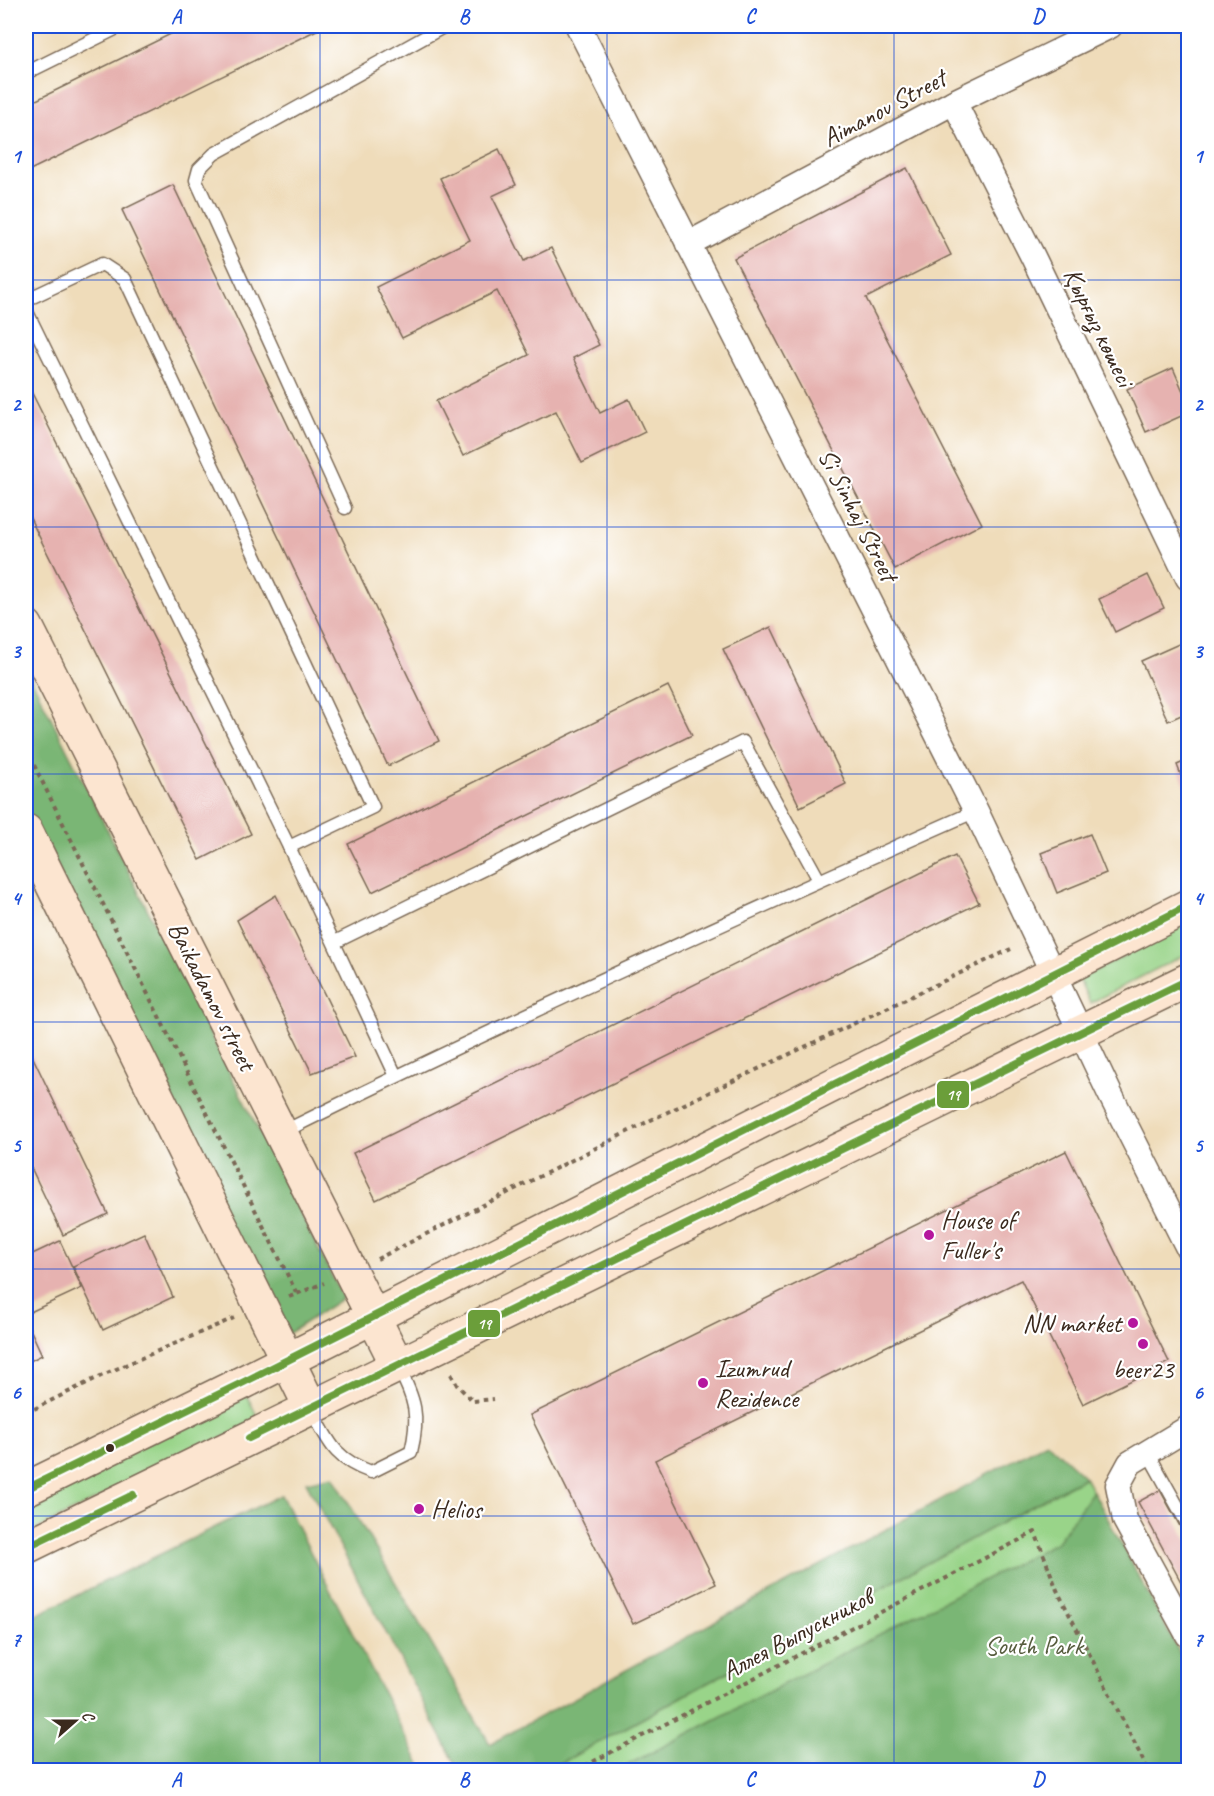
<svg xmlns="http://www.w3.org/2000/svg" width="1214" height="1796" font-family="Caveat,sans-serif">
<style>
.green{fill:#99d489;stroke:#6a7f54;stroke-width:1.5}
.forest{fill:#7ab675;stroke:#5a704a;stroke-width:1.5}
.building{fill:#e6b2b0}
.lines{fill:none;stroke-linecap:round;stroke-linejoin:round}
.lane-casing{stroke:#7a6855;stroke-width:15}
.street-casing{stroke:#7a6855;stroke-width:27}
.secondary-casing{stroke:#7a6855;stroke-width:36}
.path{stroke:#7a6855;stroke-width:4;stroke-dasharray:4.5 4.5;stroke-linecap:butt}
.lane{stroke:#fff;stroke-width:12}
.street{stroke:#fff;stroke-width:24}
.secondary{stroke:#fce5d0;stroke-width:33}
.bus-1-casing{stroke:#fff;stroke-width:12}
.bus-1{stroke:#6b9e3a;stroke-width:8}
.grid{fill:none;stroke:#1d4ed8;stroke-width:1.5;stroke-opacity:0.55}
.poi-dot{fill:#b5179e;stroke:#fff;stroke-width:2}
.bus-dot{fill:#3b2a1e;stroke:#fff;stroke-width:2}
.labels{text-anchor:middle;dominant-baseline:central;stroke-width:4.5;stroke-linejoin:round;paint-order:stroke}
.street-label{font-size:26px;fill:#3b2a1e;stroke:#fff}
.poi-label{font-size:26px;fill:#3b2a1e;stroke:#fff;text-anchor:start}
.park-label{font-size:26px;fill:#575d3e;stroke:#fff}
.line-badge{stroke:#fff;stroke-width:2}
.badge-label{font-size:16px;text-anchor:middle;font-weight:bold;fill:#fff}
.neatline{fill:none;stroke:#1d4ed8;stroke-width:2}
.grid-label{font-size:20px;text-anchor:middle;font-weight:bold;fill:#1d4ed8}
</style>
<rect width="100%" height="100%" fill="#fff"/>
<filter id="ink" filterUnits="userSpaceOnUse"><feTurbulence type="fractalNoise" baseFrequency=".0167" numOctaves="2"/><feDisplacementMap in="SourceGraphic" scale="12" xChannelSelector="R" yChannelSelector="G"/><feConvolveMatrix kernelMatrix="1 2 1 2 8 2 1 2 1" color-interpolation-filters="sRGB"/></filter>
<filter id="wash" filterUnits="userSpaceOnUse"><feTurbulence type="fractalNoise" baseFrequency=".008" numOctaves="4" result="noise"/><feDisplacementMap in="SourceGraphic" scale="24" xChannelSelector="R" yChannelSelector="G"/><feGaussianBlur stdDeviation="1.35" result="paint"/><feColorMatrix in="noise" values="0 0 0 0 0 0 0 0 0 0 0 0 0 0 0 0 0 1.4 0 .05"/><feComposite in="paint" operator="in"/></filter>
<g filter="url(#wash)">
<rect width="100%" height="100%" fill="#efdcba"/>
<!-- green -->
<g class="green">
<polygon points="1188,923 1188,953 1090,1003 1079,979"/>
<polygon points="246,1394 259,1420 26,1534 26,1501"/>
<polygon points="1085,1477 1188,1669 1188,1770 548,1770"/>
</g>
<!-- forest -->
<g class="forest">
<polygon points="26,668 343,1298 282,1338 26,811"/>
<polygon points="1047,1442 1085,1477 548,1770 459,1770 306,1482 333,1476 490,1744"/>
<polygon points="1093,1491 1188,1669 1188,1770 618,1770 1057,1542"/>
<polygon points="281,1495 423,1770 26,1770 26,1620"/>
</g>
<g id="blocks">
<!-- building -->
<g class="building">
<polygon points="187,26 325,26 26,172 26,105"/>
<polygon points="499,149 516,185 492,196 524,261 551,248 599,345 573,358 600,413 629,399 645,432 582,463 556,411 463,456 436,401 529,355 497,291 402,338 376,287 470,240 440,178"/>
<polygon points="907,168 951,255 866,298 982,524 895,569 734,258"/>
<polygon points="173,185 439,741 388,766 122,210"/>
<polygon points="1173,368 1188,403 1188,413 1146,432 1127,389"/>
<polygon points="26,381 251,834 200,860 26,510"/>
<polygon points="1148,575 1164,608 1115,632 1099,599"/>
<polygon points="771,627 846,784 800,807 723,649"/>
<polygon points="1181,643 1188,660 1188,712 1168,721 1141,661"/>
<polygon points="668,686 692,735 372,892 348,844"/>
<polygon points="1188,760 1188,793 1177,765"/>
<polygon points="1090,834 1106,873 1057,893 1041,853"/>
<polygon points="955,856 979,903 376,1200 353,1153"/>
<polygon points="276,895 355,1057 312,1073 237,920"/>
<polygon points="26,1043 108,1214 63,1235 26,1157"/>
<polygon points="1066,1151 1169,1362 1083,1404 1021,1280 655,1460 716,1584 633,1624 530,1415"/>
<polygon points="144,1233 173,1297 103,1330 73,1266"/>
<polygon points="60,1241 82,1288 26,1314 26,1257"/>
<polygon points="26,1320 42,1355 26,1363"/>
<polygon points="1160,1490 1188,1541 1188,1595 1138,1502"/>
</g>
</g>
</g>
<g filter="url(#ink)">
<use href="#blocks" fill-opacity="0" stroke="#7a6855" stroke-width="1.5"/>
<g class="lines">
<!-- lane casing -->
<g class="lane-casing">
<g id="lane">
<polyline points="26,73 121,26"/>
<polyline points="26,300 102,264 125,279 373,807 289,847"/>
<polyline points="26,310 289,847 396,1076"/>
<polyline points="345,508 196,180 199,169 214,154 445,26"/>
<polyline points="335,942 743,742 819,880"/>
<path d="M283,1132c228,-113 460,-218 693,-321"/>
<path d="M311,1409c18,33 23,50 60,63l40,-20c9,-36 4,-53 -13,-85"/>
<polyline points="1148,1453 1188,1525"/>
</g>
</g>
<!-- street casing -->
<g class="street-casing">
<g id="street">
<polyline points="578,26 976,811 1110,1094 1188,1248"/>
<polyline points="954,102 1033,257 1188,578"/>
<polyline points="688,244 954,102 1110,26"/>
<polyline points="1188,1428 1130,1463 1118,1485 1125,1520 1188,1635"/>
</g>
</g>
<!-- secondary casing -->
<g class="secondary-casing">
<g id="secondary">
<polyline points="26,626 398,1366"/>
<polyline points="26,831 311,1408"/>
<polyline points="26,1489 244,1382 1188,906"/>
<polyline points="26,1547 1188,980"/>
</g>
</g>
<!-- path -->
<g class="path">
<polyline points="26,749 297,1294"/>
<polyline points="377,1259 655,1118 1011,949"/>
<polyline points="289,1297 324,1283"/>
<polyline points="451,1374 457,1385 473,1401 494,1399"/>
<polyline points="26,1413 107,1373 234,1318"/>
<polyline points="577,1770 1035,1532 1057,1590 1148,1770"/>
</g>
<!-- lane -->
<use href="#lane" class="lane"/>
<!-- street -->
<use href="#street" class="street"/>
<!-- secondary -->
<use href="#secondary" class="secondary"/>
<!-- bus-1 casing -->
<g class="bus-1-casing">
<g id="bus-1">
<polyline points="249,1438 1188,980"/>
<polyline points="26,1489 244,1382 1188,906"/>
<polyline points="26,1547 133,1495"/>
</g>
</g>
<!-- bus-1 -->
<use href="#bus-1" class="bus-1"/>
</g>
</g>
<!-- grid -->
<path class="grid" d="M320,26v1744M607,26v1744M894,26v1744M26,280h1162M26,527h1162M26,774h1162M26,1022h1162M26,1269h1162M26,1516h1162"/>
<!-- markers -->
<g class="poi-dot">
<circle cx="929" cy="1235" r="6"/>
<circle cx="1133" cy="1323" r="6"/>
<circle cx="1143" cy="1344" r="6"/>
<circle cx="703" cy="1383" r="6"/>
<circle cx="419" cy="1509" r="6"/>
</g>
<circle class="bus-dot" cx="110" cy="1448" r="5"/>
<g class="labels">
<!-- street labels -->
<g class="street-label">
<text transform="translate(884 108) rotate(-28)">Aimanov Street</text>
<text transform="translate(1099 327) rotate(64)">Қырғыз көшесі</text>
<text transform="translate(858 515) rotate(63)">Si Sinhaj Street</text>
<text transform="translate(212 996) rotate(63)">Baikadamov street</text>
<text transform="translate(797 1634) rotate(-28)">Аллея Выпускников</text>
</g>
<!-- poi labels -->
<g class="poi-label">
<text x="941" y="1220">House of<tspan x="941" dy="30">Fuller's</tspan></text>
<text x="1121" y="1323" text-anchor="end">NN market</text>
<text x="715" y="1368">Izumrud<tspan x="715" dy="30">Rezidence</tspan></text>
<text x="1143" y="1369" text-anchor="middle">beer23</text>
<text x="431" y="1509">Helios</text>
</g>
<!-- park labels -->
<g class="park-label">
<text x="1034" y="1645">South Park</text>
</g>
</g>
<g class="line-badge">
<rect x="936" y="1080" width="34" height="29" rx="6" fill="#6b9e3a"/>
<rect x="467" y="1309" width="34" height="29" rx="6" fill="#6b9e3a"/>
</g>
<g class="badge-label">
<text x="953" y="1100">19</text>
<text x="484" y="1329">19</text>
</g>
<!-- margin -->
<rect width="1214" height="1796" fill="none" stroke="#fff" stroke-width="66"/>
<!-- north arrow -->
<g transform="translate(75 1721) rotate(69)" stroke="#ffffff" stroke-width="4.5" paint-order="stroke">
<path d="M0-4.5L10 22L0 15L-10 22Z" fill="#3b2a1e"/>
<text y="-9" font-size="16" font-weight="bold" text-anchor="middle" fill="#3b2a1e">С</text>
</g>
<rect x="33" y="33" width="1148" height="1730" class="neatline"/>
<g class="grid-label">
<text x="176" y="23">A</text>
<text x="464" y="23">B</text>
<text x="750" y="23">C</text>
<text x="1038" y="23">D</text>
<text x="16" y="163">1</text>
<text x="1198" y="163">1</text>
<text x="16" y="411">2</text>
<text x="1198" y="411">2</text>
<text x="16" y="658">3</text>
<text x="1198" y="658">3</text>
<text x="16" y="905">4</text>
<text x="1198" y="905">4</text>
<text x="16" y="1152">5</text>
<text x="1198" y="1152">5</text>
<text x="16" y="1399">6</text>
<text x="1198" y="1399">6</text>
<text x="16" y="1646">7</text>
<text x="1198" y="1646">7</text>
<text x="176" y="1786">A</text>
<text x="464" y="1786">B</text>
<text x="750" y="1786">C</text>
<text x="1038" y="1786">D</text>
</g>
</svg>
